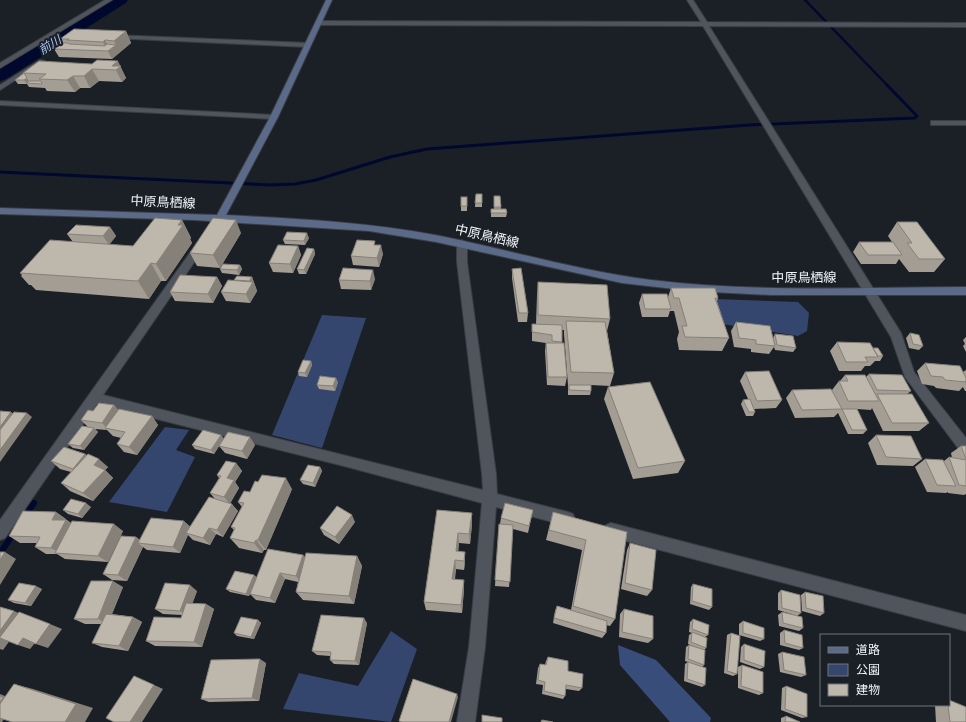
<svg xmlns="http://www.w3.org/2000/svg" width="966" height="722" font-family="'Archivo Narrow','Noto Sans JP',sans-serif">
<style>
.green{fill:#34466d}
.forest{fill:#384d79}
.lines{fill:none;stroke-linecap:round;stroke-linejoin:round}
.stream-far3{stroke:#01082e;stroke-width:2.5}
.stream-far2{stroke:#01082e;stroke-width:3}
.stream-far1{stroke:#01082e;stroke-width:5}
.stream{stroke:#01082e;stroke-width:6}
.river{fill:#01082e;fill-rule:evenodd}
.street-casing{stroke:#3a3d43;stroke-width:2}
.secondary-casing{stroke:#3a3d43;stroke-width:2}
.street{fill:#4f545d;fill-rule:evenodd}
.secondary{fill:#5b6a88;fill-rule:evenodd}
.wall{fill:#a39d94}
.shaded-wall{fill:#858078}
.building{fill:#beb7ac;stroke:#858078}
.labels{text-anchor:middle;dominant-baseline:central;stroke-width:4;stroke-linejoin:round;paint-order:stroke}
.far-water-label{font-size:12px;font-style:italic;fill:#a7c4fd;stroke:#1b2027}
.street-label{font-size:13px;fill:#f2f5fa;stroke:#1b2027}
</style>
<rect width="100%" height="100%" fill="#1b2027"/>
<!-- green -->
<g class="green">
<polygon points="714,299 798,302 809,313 807,331 798,336 722,324"/>
<polygon points="322,315 366,318 322,448 272,435"/>
<polygon points="165,427 189,430 176,450 195,457 167,512 109,502"/>
<polygon points="391,631 417,649 391,722 283,709 299,673 358,686"/>
</g>
<!-- forest -->
<polygon class="forest" points="618,645 656,660 711,718 710,722 670,722 620,665"/>
<g class="lines">
<!-- stream-far3 -->
<polyline class="stream-far3" points="805,0 888,86"/>
<!-- stream-far2 -->
<polyline class="stream-far2" points="0,172 270,185 295,184 316,180 390,157 427,149 749,125 915,118 917,116 887,85"/>
<!-- stream-far1 -->
<polyline class="stream-far1" points="33,504 34,503"/>
<!-- stream -->
<g class="stream">
<polyline points="26,515 34,503"/>
<polyline points="0,553 14,533"/>
</g>
<!-- river -->
<polygon class="river" points="112,0 128,0 126,3 6,79 0,81 0,69"/>
<!-- street casing -->
<g class="street-casing">
<g id="street">
<polygon points="105,0 112,0 0,68 0,63"/>
<polygon points="687,0 693,0 707,22 966,23 966,27 709,26 901,333 914,372 966,438 966,454 961,452 905,377 891,337 703,26 319,25 316,23 319,21 701,22"/>
<polygon points="113,35 308,43 311,45 308,47 111,38 110,37"/>
<polygon points="40,60 45,61 0,90 0,85"/>
<polygon points="0,101 274,115 278,117 274,119 0,105"/>
<rect x="931" y="121" width="35" height="4"/>
<polygon points="462,240 467,243 467,262 496,474 497,494 568,512 573,514 575,519 573,524 568,526 496,507 485,647 475,722 457,722 469,647 482,503 344,466 97,404 5,538 0,540 0,520 197,243 201,242 206,245 103,395 483,490 482,474 457,262 457,243"/>
<polygon points="611,523 966,615 966,631 611,537 606,535 604,530 606,525"/>
</g>
</g>
<!-- secondary casing -->
<g class="secondary-casing">
<path id="secondary" d="M326,0h6l-54,117 -52,98c70,4 140,7 209,20 72,14 143,36 216,45 104,13 211,7 315,7v8h-196l-78,-4 -70,-8 -186,-41 -67,-11 -175,-11 -194,-6v-6l217,7 53,-98z"/>
</g>
<!-- street -->
<use href="#street" class="street"/>
<!-- secondary -->
<use href="#secondary" class="secondary"/>
</g>
<!-- wall -->
<g class="wall">
<polygon points="126,31 131,43 112,59 59,57 54,49 63,43 60,39"/>
<polygon points="120,66 126,78 122,82 99,81 90,88 80,88 75,92 47,91 45,88 29,87 27,84 18,84 15,80 24,73 23,73"/>
<polygon points="476,194 482,194 482,207 475,207"/>
<polygon points="494,196 500,196 501,209 507,213 506,217 491,217 491,209 494,209"/>
<polygon points="467,197 467,211 461,211 461,206"/>
<polygon points="182,220 191,238 190,239 192,243 166,281 161,281 149,299 36,290 31,285 29,285 21,276 22,275 20,273 73,242 67,234 110,227 116,236 109,245 133,246"/>
<polygon points="897,222 945,259 934,272 909,272 899,259 896,264 861,264 853,252 859,242 892,242 888,236"/>
<polygon points="241,233 220,268 197,266 190,253"/>
<polygon points="309,238 305,245 285,244 283,240"/>
<polygon points="376,245 383,254 379,267 353,265 351,256"/>
<polygon points="298,246 301,255 293,273 273,272 269,263"/>
<polygon points="314,249 315,254 306,274 299,274 297,269"/>
<polygon points="240,265 242,269 239,275 222,273 220,269"/>
<polygon points="512,269 528,313 527,322 518,322 512,278"/>
<polygon points="217,277 222,286 213,303 175,301 170,292"/>
<polygon points="252,277 257,291 250,303 226,301 221,292"/>
<polygon points="375,279 371,290 341,289 339,280"/>
<polygon points="538,282 610,319 607,331 614,373 610,386 591,385 591,391 590,395 568,395 568,385 564,334 564,330 562,330 562,343 567,377 565,386 547,385 545,351 546,343 532,341 532,324 536,324 537,295"/>
<polygon points="671,288 718,298 717,301 729,338 722,351 679,350 677,339 679,332 674,311 670,311 668,317 642,317 639,303 642,294 668,297"/>
<polygon points="736,322 773,338 775,334 796,348 793,352 775,350 774,347 769,354 751,352 751,349 734,347 731,331"/>
<polygon points="910,333 923,346 919,350 909,348 906,338"/>
<polygon points="966,337 966,352 963,346 965,344 963,340"/>
<polygon points="837,342 873,348 883,356 880,361 875,361 870,366 865,366 861,371 839,371 830,351"/>
<polygon points="311,361 312,365 307,377 299,376 298,372"/>
<polygon points="925,363 963,372 966,370 966,391 965,391 963,387 959,391 936,388 934,386 922,384 917,371"/>
<polygon points="745,372 782,400 776,408 754,409 755,412 753,416 746,416 741,404 743,400 748,399 740,381"/>
<polygon points="869,374 911,391 907,394 929,423 919,431 883,431 872,408 871,410 857,409 867,430 863,434 848,434 838,413 842,409 834,417 795,418 786,398 792,390 832,390 839,381 840,381 845,375 866,377"/>
<polygon points="338,382 335,391 319,389 317,385"/>
<polygon points="608,387 685,461 678,473 633,479 604,399"/>
<polygon points="114,405 118,410 152,416 158,425 137,455 124,452 117,444 121,438 113,436 107,430 95,429 98,432 84,450 73,448 68,444 88,427 81,420 93,411"/>
<polygon points="221,435 223,438 255,445 247,459 225,453 219,446 214,454 195,449 192,445"/>
<polygon points="876,435 922,459 913,466 877,465 868,443"/>
<polygon points="961,446 966,446 966,494 964,495 948,493 948,492 946,493 927,492 915,467 925,459 944,461 949,457 952,458 951,453"/>
<polygon points="85,454 108,467 105,470 113,478 93,501 70,491 61,483 71,472 60,469 51,461"/>
<polygon points="236,463 242,471 235,482 239,488 230,503 238,511 223,537 216,534 210,545 193,540 188,535 180,553 147,550 143,547 127,581 112,580 103,574 136,537 140,540 190,527 215,499 210,493 219,478 217,475"/>
<polygon points="320,467 322,471 315,487 303,484 300,480"/>
<polygon points="292,489 266,550 264,550 262,553 239,548 230,538 234,530 231,527 242,507 238,502 250,492"/>
<polygon points="91,507 82,518 68,514 63,510"/>
<polygon points="437,510 472,524 470,544 459,543 458,552 465,552 465,562 464,570 456,569 455,579 464,589 462,613 426,610 424,602"/>
<polygon points="533,510 528,533 513,529 509,587 495,586 499,524 500,524 501,518"/>
<polygon points="56,512 71,523 123,531 108,562 65,559 57,554 46,554 35,547 37,543 20,543 9,536"/>
<polygon points="553,512 627,532 615,619 610,626 606,625 606,633 602,638 553,623 555,611 557,606 571,610 582,550 546,540"/>
<polygon points="355,522 339,544 324,535 320,528"/>
<polygon points="630,543 652,590 647,596 621,589 627,550"/>
<polygon points="303,555 305,557 357,556 362,566 354,604 303,600 296,592 298,582 285,579 275,603 256,600 250,594 251,592 249,596 230,592 226,589 254,575 257,578"/>
<polygon points="693,584 712,607 709,610 690,604 691,587"/>
<polygon points="123,587 112,614 133,617 142,622 128,651 102,647 92,643 101,624 85,624 74,619"/>
<polygon points="42,589 31,606 14,603 8,600"/>
<polygon points="781,590 801,613 797,616 803,628 799,631 779,626 778,615 782,612 795,615 778,610 778,593"/>
<polygon points="197,591 192,604 206,604 214,609 202,647 155,646 146,641 181,618 182,615 163,614 155,609"/>
<polygon points="805,592 824,613 820,616 802,611 801,595"/>
<polygon points="624,609 653,639 648,643 619,637 620,614"/>
<polygon points="693,619 708,635 705,637 706,648 704,650 704,665 702,667 705,685 702,687 684,681 685,664 688,662 685,661 686,647 689,645 697,648 688,644 689,635 692,633 689,632 690,622"/>
<polygon points="258,620 261,623 254,639 237,636 234,633"/>
<polygon points="743,621 764,639 760,641 739,635 739,624"/>
<polygon points="367,623 359,665 334,664 330,660 330,656 317,655 312,651"/>
<polygon points="784,630 803,648 799,650 780,645 780,633"/>
<polygon points="731,633 737,674 733,676 724,673 727,635"/>
<polygon points="744,644 764,667 760,669 740,662 741,647"/>
<polygon points="782,652 806,675 801,677 780,672 778,654"/>
<polygon points="548,657 568,671 582,688 579,691 566,689 565,696 563,699 542,694 543,685 536,684 538,668 540,664 545,665 546,661"/>
<polygon points="266,663 259,701 209,702 201,699"/>
<polygon points="742,665 763,693 759,695 738,688 738,667"/>
<polygon points="786,686 807,717 802,718 781,710 782,688"/>
<polygon points="935,705 949,705 966,722 936,722"/>
<polygon points="786,716 800,722 781,722 781,718"/>
</g>
<!-- shaded-wall -->
<g class="shaded-wall">
<polygon points="126,31 131,43 112,59 103,42 105,40 110,50 116,45 114,41"/>
<polygon points="118,61 126,78 122,82 116,70 112,66"/>
<polygon points="92,69 99,81 90,88 84,76"/>
<polygon points="73,76 80,88 75,92 67,80"/>
<polygon points="27,78 29,82 27,83 27,84 24,80"/>
<polygon points="182,220 191,238 190,239 192,243 166,281 156,264"/>
<polygon points="236,220 241,233 220,268 213,255"/>
<polygon points="110,227 116,236 109,245 103,236"/>
<polygon points="307,233 309,238 305,245 304,241"/>
<polygon points="381,245 383,254 379,267 377,258"/>
<polygon points="298,246 301,255 293,273 290,264"/>
<polygon points="314,249 315,254 306,274 304,270"/>
<polygon points="151,263 161,281 149,299 138,281"/>
<polygon points="240,265 242,269 239,275 237,270"/>
<polygon points="373,270 375,279 371,290 370,281"/>
<polygon points="217,277 222,286 213,303 208,294"/>
<polygon points="252,277 257,291 250,303 246,294 249,282"/>
<polygon points="311,361 312,365 307,377 305,373"/>
<polygon points="336,378 338,382 335,391 333,386"/>
<polygon points="114,405 121,413 108,429 102,423"/>
<polygon points="11,412 16,416 0,438 0,427"/>
<polygon points="27,413 32,417 0,462 0,450"/>
<polygon points="152,416 158,425 137,455 129,447"/>
<polygon points="94,428 98,432 84,450 80,446"/>
<polygon points="221,435 224,439 214,454 211,450"/>
<polygon points="250,437 255,445 247,459 242,451"/>
<polygon points="85,454 94,462 82,476 73,469"/>
<polygon points="99,459 108,467 102,473 94,465"/>
<polygon points="236,463 242,471 235,482 239,488 230,504 224,497 227,478"/>
<polygon points="320,467 322,471 315,487 313,483"/>
<polygon points="105,470 113,478 93,501 83,493"/>
<polygon points="286,478 292,489 266,550 258,540"/>
<polygon points="86,503 91,507 82,518 78,514"/>
<polygon points="232,504 238,511 223,537 217,530"/>
<polygon points="56,512 66,519 62,526 52,520"/>
<polygon points="472,513 472,524 470,544 469,534"/>
<polygon points="352,515 355,522 339,544 335,537"/>
<polygon points="66,520 76,526 60,553 51,548"/>
<polygon points="184,521 192,528 186,533 188,535 180,553 173,547"/>
<polygon points="114,524 123,531 108,562 98,556"/>
<polygon points="209,528 216,534 210,545 203,538"/>
<polygon points="458,533 459,543 457,561 456,551"/>
<polygon points="136,537 144,543 138,543 143,547 127,581 118,575"/>
<polygon points="256,540 264,550 262,553 254,543"/>
<polygon points="5,552 16,559 0,585 0,560"/>
<polygon points="465,552 465,562 464,570 464,561"/>
<polygon points="303,555 308,561 300,582 296,576"/>
<polygon points="357,556 362,566 354,604 349,596"/>
<polygon points="455,560 456,569 453,587 452,579"/>
<polygon points="280,573 285,579 275,603 270,598"/>
<polygon points="254,575 257,578 249,596 246,594"/>
<polygon points="464,580 464,589 462,613 461,605"/>
<polygon points="113,581 123,587 108,624 98,619"/>
<polygon points="190,585 197,591 188,616 180,611"/>
<polygon points="36,586 42,589 31,606 25,603"/>
<polygon points="206,604 214,609 202,647 194,642"/>
<polygon points="14,611 27,617 3,650 0,649 0,631"/>
<polygon points="133,617 142,622 128,651 119,646"/>
<polygon points="364,618 367,623 359,665 355,661"/>
<polygon points="258,620 261,623 254,639 251,637"/>
<polygon points="50,624 62,629 48,648 36,644"/>
<polygon points="23,638 35,643 30,649 18,645"/>
<polygon points="260,659 266,663 259,701 252,698"/>
<polygon points="134,676 163,689 142,722 130,722"/>
<polygon points="14,684 33,689 93,708 85,722 65,722"/>
<polygon points="0,694 17,701 2,722 0,722"/>
<polygon points="457,694 458,697 451,722 449,722"/>
</g>
<!-- building -->
<g class="building">
<polygon points="74,29 126,31 114,41 105,40 103,42 67,40 69,39 60,39"/>
<polygon points="63,43 68,43 69,44 105,46 107,44 116,45 108,51 54,49"/>
<polygon points="97,60 118,61 112,66 121,66 116,70 92,69 84,76 73,76 67,80 39,79 46,74 23,73 39,61 92,64"/>
<polygon points="24,73 27,78 24,80 15,80"/>
<polygon points="29,81 41,81 42,84 27,83"/>
<polygon points="476,194 482,194 482,203 475,203"/>
<polygon points="494,196 500,196 501,207 494,207"/>
<rect x="461" y="197" width="6" height="9"/>
<polygon points="491,209 506,209 507,213 491,213"/>
<polygon points="155,218 182,220 178,225 183,225 156,264 151,263 138,281 20,273 50,240 133,246"/>
<polygon points="213,218 236,220 213,255 190,253"/>
<polygon points="897,222 917,222 945,259 919,259 907,243 912,243"/>
<polygon points="76,225 110,227 103,236 67,234"/>
<polygon points="287,232 307,233 304,241 283,240"/>
<polygon points="357,240 375,241 374,245 381,245 377,258 351,256"/>
<polygon points="859,242 893,242 902,255 868,255"/>
<polygon points="278,245 298,246 290,264 269,263"/>
<polygon points="307,248 314,249 304,270 297,269"/>
<polygon points="223,264 240,265 237,270 220,269"/>
<polygon points="343,268 373,270 370,281 339,280"/>
<polygon points="521,268 528,313 519,313 512,269"/>
<polygon points="180,275 217,277 208,294 170,292"/>
<polygon points="237,276 252,277 249,281 234,280"/>
<polygon points="228,280 253,282 246,294 221,292"/>
<polygon points="538,282 607,285 610,319 538,315"/>
<polygon points="671,288 715,288 718,298 715,298 729,338 685,337 682,326 687,326 679,298 674,298"/>
<polygon points="642,294 667,294 671,309 645,309"/>
<polygon points="566,321 605,322 614,373 571,372"/>
<polygon points="736,322 770,326 775,346 756,344 756,340 739,338"/>
<polygon points="532,324 562,325 562,342 552,341 552,335 532,332"/>
<polygon points="910,333 919,335 923,346 913,344"/>
<polygon points="775,334 793,336 796,348 777,345"/>
<polygon points="837,342 870,343 878,357 865,357 868,362 846,362"/>
<polygon points="546,343 564,343 567,377 548,377"/>
<polygon points="873,348 878,348 883,356 878,356"/>
<polygon points="303,360 311,361 305,373 298,372"/>
<polygon points="925,363 960,366 966,378 966,382 945,380 943,377 931,376"/>
<polygon points="769,371 782,400 757,401 745,372"/>
<polygon points="869,374 902,375 911,391 877,390"/>
<polygon points="845,375 865,375 879,401 848,401 839,381 848,381"/>
<polygon points="320,376 336,378 333,386 317,385"/>
<polygon points="650,382 685,461 638,468 608,387"/>
<polygon points="569,385 591,385 591,391 569,390"/>
<polygon points="831,389 842,409 802,410 792,390"/>
<polygon points="877,394 912,394 929,423 892,423"/>
<polygon points="750,399 755,412 749,412 743,400"/>
<polygon points="99,403 114,405 102,423 81,420 88,410 93,411"/>
<polygon points="119,409 152,416 129,447 117,444 125,432 105,428"/>
<polygon points="842,409 857,409 867,430 852,430"/>
<polygon points="0,411 11,412 0,427"/>
<polygon points="14,412 27,413 0,450 0,430"/>
<polygon points="82,426 94,428 80,446 68,444"/>
<polygon points="203,430 221,435 211,450 192,445"/>
<polygon points="228,432 250,437 242,451 219,446"/>
<polygon points="876,435 911,436 922,459 886,457"/>
<polygon points="961,446 966,446 966,459"/>
<polygon points="64,447 85,454 73,469 51,461"/>
<polygon points="88,454 99,459 94,465 105,470 83,493 61,483"/>
<polygon points="949,457 966,460 966,486 959,485"/>
<polygon points="925,459 943,460 956,486 937,485"/>
<polygon points="226,461 236,463 227,478 234,480 224,497 210,493 221,476 217,475"/>
<polygon points="308,465 320,467 313,483 300,480"/>
<polygon points="262,475 286,478 258,540 256,540 254,543 230,538 235,528 231,527 244,503 238,502 244,491 250,492 255,481 258,482"/>
<polygon points="209,497 232,504 217,530 209,528 203,538 186,533"/>
<polygon points="71,499 86,503 78,514 63,510"/>
<polygon points="505,503 533,510 529,526 501,518"/>
<polygon points="337,506 352,515 335,537 320,528"/>
<polygon points="437,510 472,513 469,534 458,533 456,551 465,552 464,561 455,560 452,579 464,580 461,605 424,602"/>
<polygon points="23,511 56,512 52,520 66,520 51,548 35,547 40,537 9,536"/>
<polygon points="553,512 627,532 615,619 573,606 586,540 549,530"/>
<polygon points="151,518 184,521 173,547 138,543"/>
<polygon points="72,521 114,524 98,556 55,553"/>
<polygon points="499,524 513,525 510,582 495,580"/>
<polygon points="121,536 136,537 118,575 103,574"/>
<polygon points="630,543 656,550 652,590 625,583"/>
<polygon points="268,549 303,555 296,576 280,573 270,598 250,594"/>
<polygon points="0,552 5,552 0,560"/>
<polygon points="306,553 357,556 349,596 296,592"/>
<polygon points="235,571 254,575 246,594 226,589"/>
<polygon points="91,581 113,581 98,619 74,619"/>
<polygon points="19,583 36,586 25,603 8,600"/>
<polygon points="165,583 190,585 180,611 155,609"/>
<polygon points="693,584 712,589 712,607 692,601"/>
<polygon points="781,590 800,595 801,613 782,608"/>
<polygon points="805,592 823,596 824,613 806,608"/>
<polygon points="186,603 206,604 194,642 146,641 154,617 181,618"/>
<polygon points="557,606 607,621 606,633 554,618"/>
<polygon points="0,607 14,611 0,631"/>
<polygon points="624,609 653,616 653,639 622,632"/>
<polygon points="19,612 50,624 36,644 23,638 18,645 0,638 0,637"/>
<polygon points="782,612 802,617 803,628 783,623"/>
<polygon points="106,614 133,617 119,646 92,643"/>
<polygon points="321,615 364,618 355,661 330,660 331,652 312,651"/>
<polygon points="241,617 258,620 251,637 234,633"/>
<polygon points="693,619 709,625 708,635 692,629"/>
<polygon points="743,621 764,628 764,639 743,633"/>
<polygon points="784,630 802,635 803,648 785,643"/>
<polygon points="692,632 707,638 706,648 691,642"/>
<polygon points="731,633 740,636 737,674 727,671"/>
<polygon points="744,644 765,651 764,667 744,660"/>
<polygon points="689,645 705,650 704,665 688,659"/>
<polygon points="782,652 804,657 806,675 784,670"/>
<polygon points="548,657 568,661 568,671 583,674 582,688 566,685 565,696 544,691 545,682 538,680 540,664 546,665"/>
<polygon points="260,659 252,698 201,699 211,660"/>
<polygon points="688,662 706,668 705,685 687,679"/>
<polygon points="742,665 763,672 763,693 741,686"/>
<polygon points="134,676 154,685 130,722 114,722 106,718"/>
<polygon points="413,679 457,694 449,722 402,722 399,721"/>
<polygon points="14,684 76,704 65,722 12,722 0,718 0,704"/>
<polygon points="786,686 807,694 807,717 785,709"/>
<polygon points="0,696 3,698 0,702"/>
<polygon points="949,700 966,707 966,722 950,722 948,705 949,705"/>
<polygon points="482,715 502,718 502,722 482,722"/>
<polygon points="786,716 800,722 785,722"/>
<polygon points="542,720 553,722 541,722"/>
</g>
<g class="labels">
<!-- far-water labels -->
<g class="far-water-label">
<text transform="translate(50 45) rotate(-32)">前川</text>
</g>
<!-- street labels -->
<g class="street-label">
<text transform="translate(163 202) rotate(3)">中原鳥栖線</text>
<text transform="translate(487 236) rotate(13)">中原鳥栖線</text>
<text x="804" y="277">中原鳥栖線</text>
</g>
</g>
<!-- legend -->
<rect x="820" y="634" width="130" height="72" fill="#1b2027" stroke="#71757b"/>
<rect x="828" y="647" width="20" height="6" fill="#5b6a88" stroke="#71757b"/>
<text x="856" y="654" font-size="12" fill="#f2f5fa">道路</text>
<rect x="828" y="664" width="20" height="12" fill="#34466d" stroke="#71757b"/>
<text x="856" y="674" font-size="12" fill="#f2f5fa">公園</text>
<rect x="828" y="684" width="20" height="12" fill="#beb7ac" stroke="#71757b"/>
<text x="856" y="694" font-size="12" fill="#f2f5fa">建物</text>
</svg>
